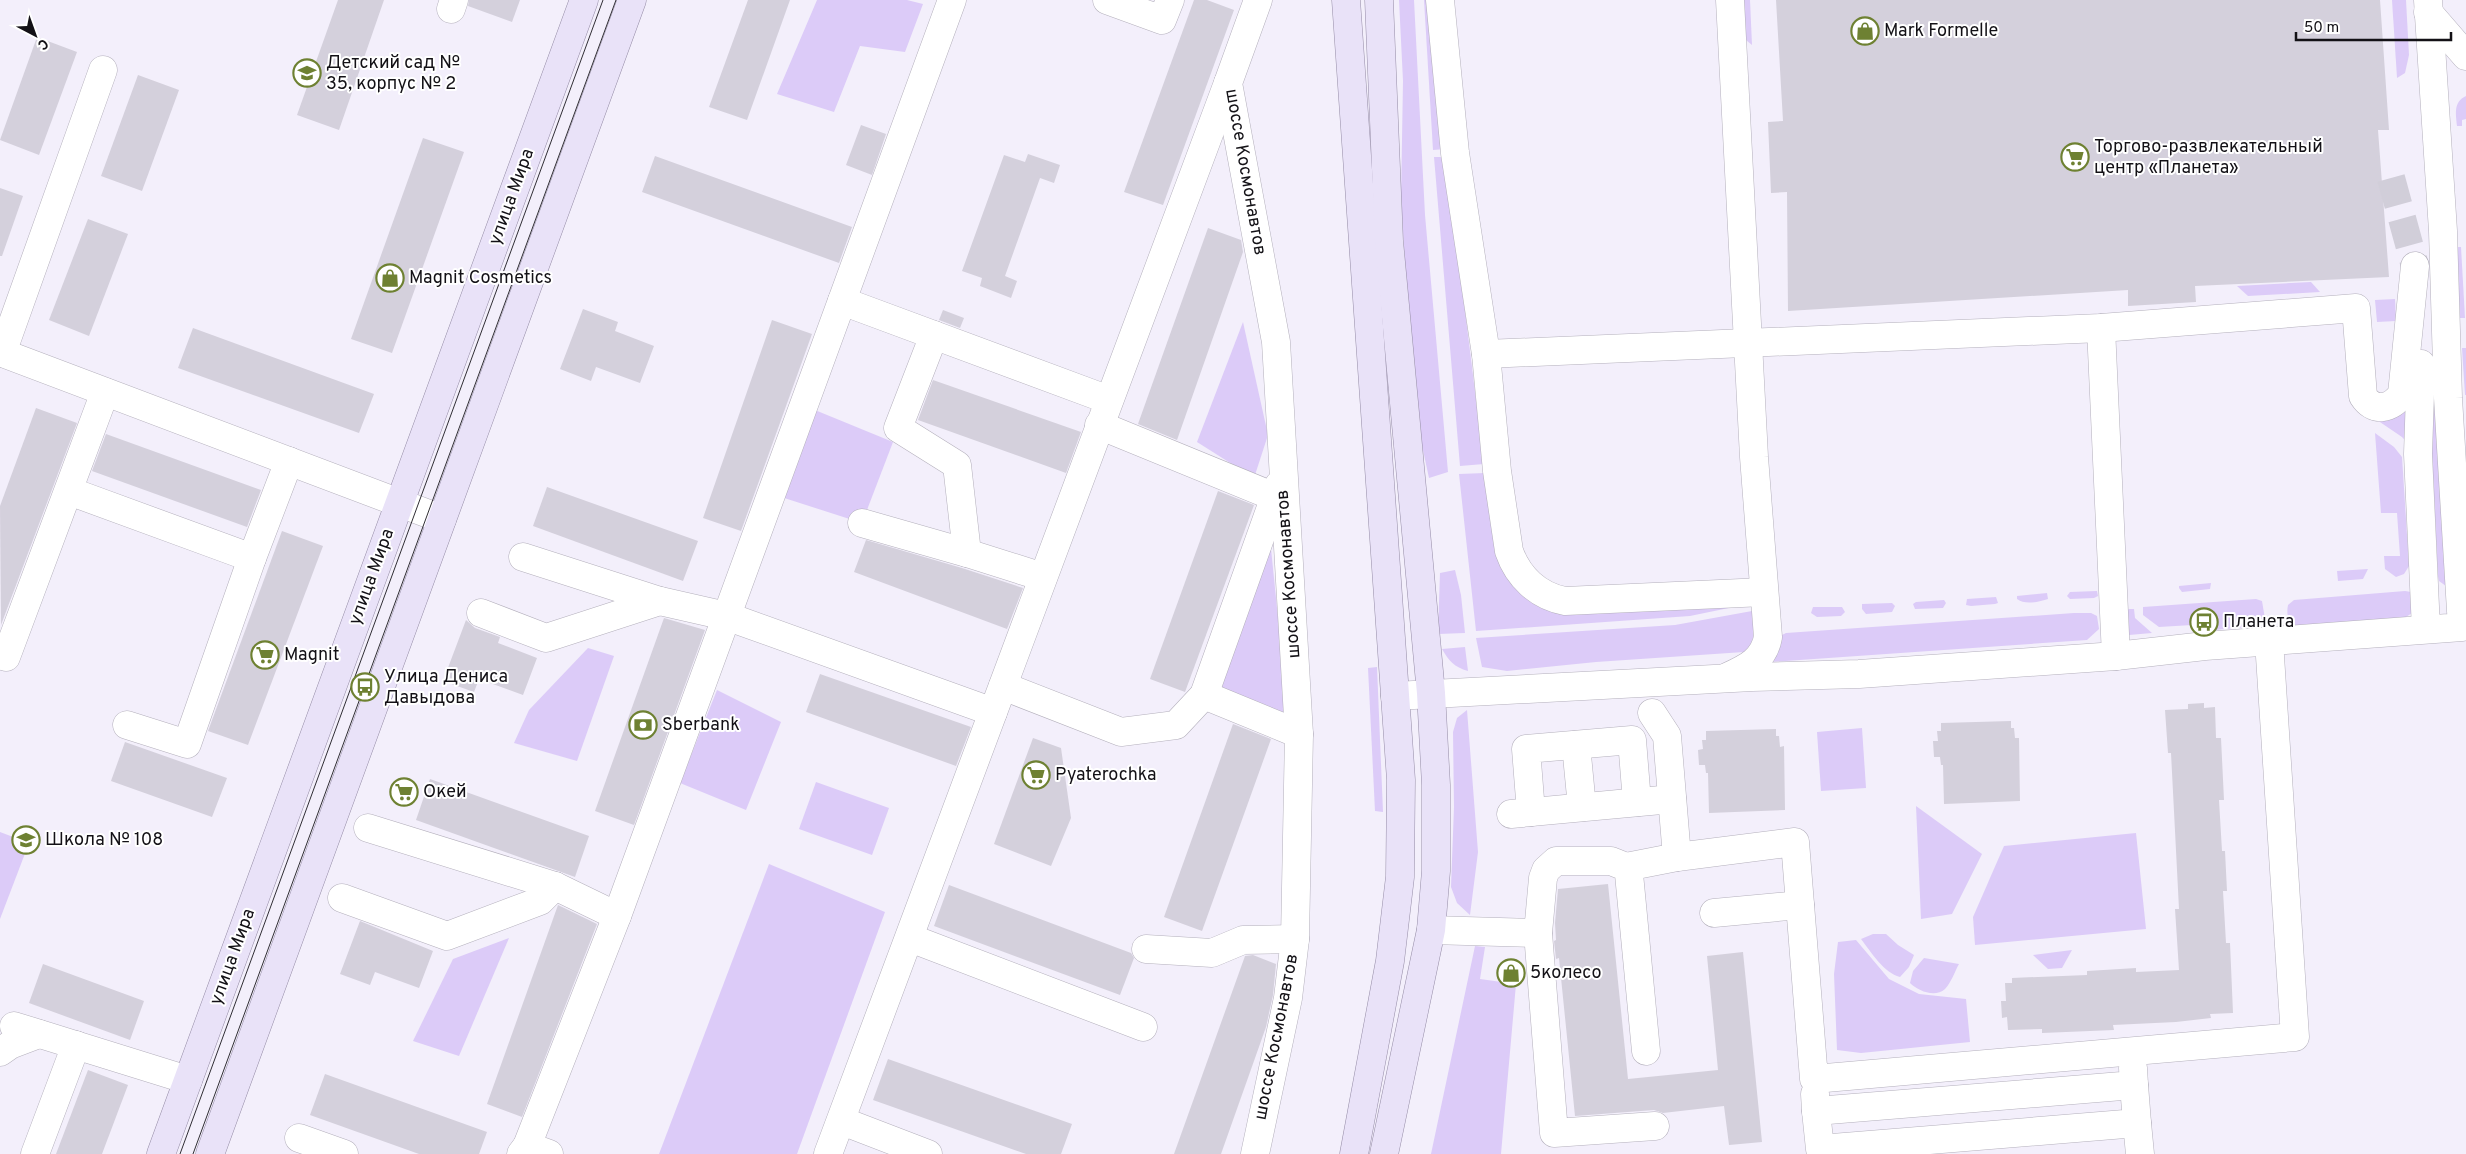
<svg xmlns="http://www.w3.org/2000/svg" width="2466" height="1154" font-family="Overpass,sans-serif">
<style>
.green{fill:#dccbf8}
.building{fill:#d4d0dc}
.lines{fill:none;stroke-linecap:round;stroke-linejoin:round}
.minor-tunnel{stroke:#d1ced9;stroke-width:28;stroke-dasharray:28 14;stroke-linecap:butt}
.minor-casing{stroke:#b4b0bc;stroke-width:29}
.major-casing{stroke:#958ca6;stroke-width:29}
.minor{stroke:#fff;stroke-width:28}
.major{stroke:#e9e2f8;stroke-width:28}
.tram{stroke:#302e34;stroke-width:1}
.labels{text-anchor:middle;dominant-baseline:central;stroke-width:4;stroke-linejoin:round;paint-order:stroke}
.poi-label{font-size:18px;fill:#131116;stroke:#fff;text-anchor:start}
.street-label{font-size:18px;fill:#131116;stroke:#fff}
</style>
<rect width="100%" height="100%" fill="#f3effb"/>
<!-- green -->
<g class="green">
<polygon points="817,0 907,0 923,4 905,52 860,46 834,112 777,94"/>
<polygon points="1399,0 1414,0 1425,215 1448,472 1429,478 1414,408 1401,198 1403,81"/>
<polygon points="1424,0 1432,0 1446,149 1433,150"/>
<polygon points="1740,0 1750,0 1752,45 1741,36"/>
<polygon points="2392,0 2406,0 2409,55 2405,73 2397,78"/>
<path d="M2466,96v23l-4,1v6h-5c-1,-12 -4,-24 9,-30z"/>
<polygon points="1434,157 1446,157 1484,464 1460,466"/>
<polygon points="2456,247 2461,247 2465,318 2460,318"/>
<polygon points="2311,282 2320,292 2248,296 2237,286"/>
<polygon points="2395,299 2396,321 2377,322 2375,300"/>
<polygon points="1243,322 1268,435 1254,478 1197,442"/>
<polygon points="2462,348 2466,348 2466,395 2465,395"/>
<polygon points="2434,390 2446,586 2439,581 2438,576 2431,435"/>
<polygon points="2409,401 2410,446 2402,437 2374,418"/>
<polygon points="810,408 893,442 862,523 778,496"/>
<polygon points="2375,433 2394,447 2402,457 2409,566 2404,574 2396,577 2385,569 2384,556 2400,556 2397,513 2381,513"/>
<polygon points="1485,473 1515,584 1753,603 1690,616 1476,631 1459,474"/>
<polygon points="1270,539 1288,716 1214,684"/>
<polygon points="2368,569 2363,579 2338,581 2337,571"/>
<polygon points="1455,570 1461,595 1465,633 1438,634 1440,573"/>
<polygon points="2211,583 2210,589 2182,592 2179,588 2179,586"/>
<polygon points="2097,591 2098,596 2094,598 2070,599 2067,596 2070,592"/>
<path d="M2405,591l6,1 4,19 -9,6 -108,10c-10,-4 -12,-12 -10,-22l6,-5z"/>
<path d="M2047,593l1,6c-8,3 -24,6 -31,0v-3z"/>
<polygon points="1996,597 1998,603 1995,604 1971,606 1966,605 1967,599"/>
<polygon points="2256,599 2262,601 2265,619 2259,626 2215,630 2215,616 2195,617 2192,625 2159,627 2143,615 2143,607"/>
<polygon points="1944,600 1946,603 1943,608 1915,609 1913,604 1916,602"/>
<polygon points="1892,603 1895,606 1892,612 1866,614 1862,609 1862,604"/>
<polygon points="1813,607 1842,607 1845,612 1841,616 1817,617 1811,613"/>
<polygon points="2129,609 2134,609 2135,618 2152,633 2129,635 2125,612"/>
<path d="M1752,611c1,15 6,30 -8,41l-148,10 -89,9 -25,-4 -6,-29 199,-13z"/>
<polygon points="2074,613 2091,613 2097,616 2099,629 2087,640 1769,662 1780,636 1786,633"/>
<path d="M1465,647l3,24c-14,-4 -19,-10 -26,-22z"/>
<polygon points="588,648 614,656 577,761 514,743 529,710"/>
<polygon points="1377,667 1383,812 1375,811 1368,668"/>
<polygon points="717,690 781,722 746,810 680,783"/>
<polygon points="1467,710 1478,852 1470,915 1457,903 1451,887 1454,807 1453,732 1457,718"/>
<polygon points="1862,728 1866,788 1821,791 1817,732"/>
<polygon points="816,782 889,808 872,855 799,829"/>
<polygon points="1916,806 1982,854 1952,914 1921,919"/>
<polygon points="0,832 29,843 0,919"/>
<polygon points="2136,833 2146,929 1975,945 1973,917 2004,846"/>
<polygon points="769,864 885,912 797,1154 659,1154"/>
<path d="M1873,934h13l12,11 16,10 -5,12 -9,10c-16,-4 -29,-25 -39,-38z"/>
<polygon points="509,938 459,1056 413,1041 453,959"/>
<polygon points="1856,940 1889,979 1919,994 1966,999 1970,1042 1861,1053 1837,1050 1834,974 1838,942"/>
<polygon points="1475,946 1485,947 1480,979 1516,984 1501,1154 1431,1154"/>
<polygon points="2072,950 2062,968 2048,969 2033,955"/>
<path d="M1924,958l35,6c-4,7 -8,19 -14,25 -10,9 -27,2 -35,-6l3,-12z"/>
</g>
<!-- building -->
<g class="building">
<polygon points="338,0 384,0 339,130 297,115"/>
<polygon points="469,0 520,0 512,22 468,6"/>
<polygon points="748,0 790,0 747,120 709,107"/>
<polygon points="1194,0 1207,0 1234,10 1163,205 1124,192"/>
<polygon points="1776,0 2380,0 2389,130 2378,130 2389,277 2195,286 2196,302 2128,306 2128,290 1788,311 1787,192 1771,193 1768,122 1783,121"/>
<polygon points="37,37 77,52 39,155 0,140"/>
<polygon points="138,75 179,90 142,191 101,176"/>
<polygon points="861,125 886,134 872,175 846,165"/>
<polygon points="423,138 464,152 392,353 351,339"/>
<polygon points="1028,154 1060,165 1054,183 1040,178 1005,276 1017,281 1011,298 980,286 982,278 962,271 1004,155 1025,162"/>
<polygon points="655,156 852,227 839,263 642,192"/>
<polygon points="0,188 23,196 2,256 0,256"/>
<polygon points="88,219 128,234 89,336 49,320"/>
<polygon points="1208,228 1241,240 1243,252 1177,440 1138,424"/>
<polygon points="583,309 618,322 615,331 654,346 640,383 596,367 591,381 560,369"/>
<polygon points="943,310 964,318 960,328 939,320"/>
<polygon points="772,320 812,334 741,531 703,518"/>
<polygon points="193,328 374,394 359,433 178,368"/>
<polygon points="933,380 1081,432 1066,473 918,420"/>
<polygon points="36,408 77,423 1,625 0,506"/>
<polygon points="106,434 261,490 247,527 92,471"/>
<polygon points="547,487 698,541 683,581 533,526"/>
<polygon points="1218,491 1254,505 1185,692 1150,679"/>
<polygon points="282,531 323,546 248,745 208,731"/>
<polygon points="866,540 962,568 1023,588 1007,629 854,572"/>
<polygon points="664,618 705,630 634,825 595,811"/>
<polygon points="466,620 475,628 500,637 498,643 537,658 523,695 479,679 474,692 443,681"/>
<polygon points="820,674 971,727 956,766 806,712"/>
<polygon points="2204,703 2204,708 2215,707 2216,738 2221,738 2224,800 2219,800 2222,851 2225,851 2227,891 2223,891 2226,943 2230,943 2233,1013 2210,1014 2211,1018 2176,1022 2113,1025 2114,1030 2042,1033 2042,1029 2008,1030 2007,1017 2002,1018 2001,1001 2006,1001 2005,983 2012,983 2012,978 2087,975 2087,971 2120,969 2136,968 2136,972 2179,970 2175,909 2179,909 2171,753 2168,753 2165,710 2188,709 2188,704"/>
<polygon points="2011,721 2011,728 2014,728 2015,738 2019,738 2020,801 1944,804 1943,765 1941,765 1940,757 1934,757 1933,741 1938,741 1937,731 1941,731 1941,723"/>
<polygon points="1233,724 1271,739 1202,931 1164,917"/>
<polygon points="1776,729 1776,736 1779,736 1780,747 1784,746 1785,810 1709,813 1708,773 1706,773 1705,765 1699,765 1698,750 1703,749 1702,740 1706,740 1706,731"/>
<polygon points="1033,738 1061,748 1071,818 1051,866 994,844"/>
<polygon points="125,742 227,778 212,817 111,781"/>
<polygon points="430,779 589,836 575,877 416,820"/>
<polygon points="1608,884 1628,1079 1718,1070 1707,956 1743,952 1762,1142 1729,1145 1724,1106 1663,1113 1654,1110 1575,1116 1559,958 1556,959 1554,941 1556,940 1555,923 1558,889"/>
<polygon points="949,885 1131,953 1134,958 1120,995 934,926"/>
<polygon points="558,905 597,924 522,1117 487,1104"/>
<polygon points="360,921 433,951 419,988 375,972 370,985 340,974"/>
<polygon points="1253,955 1276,964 1273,995 1266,1027 1221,1154 1174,1154 1245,956"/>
<polygon points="43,964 144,1001 130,1040 29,1003"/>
<polygon points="888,1059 1072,1124 1061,1154 1026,1154 873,1100"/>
<polygon points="88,1070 128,1085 102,1154 56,1154"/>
<polygon points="325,1074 487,1132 479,1154 419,1154 310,1115"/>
</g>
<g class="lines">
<!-- minor-tunnel -->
<polyline class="minor-tunnel" points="2391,178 2415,266"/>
<!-- minor casing -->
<g class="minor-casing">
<g id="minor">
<polyline points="1107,0 1162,20 1170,0"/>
<path d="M1440,0l15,153 31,201 11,117 12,80c9,26 29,45 56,50l199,-9"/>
<polyline points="451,9 454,0"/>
<polyline points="2428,12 2466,56"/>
<polyline points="842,301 1109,400"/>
<polyline points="2101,328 2116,656"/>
<polyline points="934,335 898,428 957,465 967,553 1043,577"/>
<polyline points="0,352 442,519"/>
<polyline points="2,353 103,70"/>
<path d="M1486,354l615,-26 255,-20 7,88c11,17 28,13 39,-2l13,-128"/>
<polyline points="2421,364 2418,454 2426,629"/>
<polyline points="1099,425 1275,497"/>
<polyline points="69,491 252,558"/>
<polyline points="862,523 967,553"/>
<polyline points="523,557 660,601"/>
<polyline points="481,613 546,638 660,601 726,616 993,712"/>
<polyline points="6,657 105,392"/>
<path d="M1727,677c20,-9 37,-17 41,-40l-14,-180 -24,-457"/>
<polyline points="1003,686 1121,732 1176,725 1204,695 1279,485"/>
<polyline points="1204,695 1299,734"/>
<polyline points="1395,696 1752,677 1859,674 2116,656 2205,646 2462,627 2448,398 2443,231 2428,0"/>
<polyline points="1652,713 1667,736 1677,857"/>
<polyline points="127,725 187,744 252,558 289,461"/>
<polyline points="1576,745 1582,807"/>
<polyline points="1531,812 1526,749 1632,740 1637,802"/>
<polyline points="1511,814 1672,799"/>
<polyline points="368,828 555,886 617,916"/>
<polyline points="1626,867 1677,857 1795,842 1814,1079 2295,1037 2269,641"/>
<polyline points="342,898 447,936 540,901 555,886"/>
<polyline points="1714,913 1800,905"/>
<polyline points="1431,930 1538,933"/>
<polyline points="910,938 1143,1027"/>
<polyline points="1146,949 1212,953 1243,940 1295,939"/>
<polyline points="14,1026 188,1080"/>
<polyline points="1646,1051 1629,874 1626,867 1611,861 1556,861 1546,870 1543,878 1538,933 1554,1133 1655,1126"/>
<polyline points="0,1052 10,1045 39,1034"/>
<polyline points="1815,1094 1816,1111 2134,1085 2133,1068"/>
<polyline points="1816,1111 1820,1149 2137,1123 2134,1085"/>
<polyline points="842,1121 928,1154"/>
<polyline points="2137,1123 2140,1154"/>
<polyline points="299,1138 344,1154"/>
<polyline points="527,1146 549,1154"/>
<polyline points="35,1154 76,1045"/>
<polyline points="521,1154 527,1146 617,916 952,0"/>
<polyline points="828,1154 1228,83"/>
<polyline points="1255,1154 1288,998 1295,939 1299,734 1276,342 1228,83 1258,0"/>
</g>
</g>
<!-- major casing -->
<g class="major-casing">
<g id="major">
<polyline points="1346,0 1401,780 1400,877 1390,961 1354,1154"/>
<polyline points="1379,0 1389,241 1431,693 1436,785 1436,871 1431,930 1384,1154"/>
<polyline points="161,1154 584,0"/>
<polyline points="210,1154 632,0"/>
</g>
</g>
<!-- minor -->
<use href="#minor" class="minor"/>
<!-- major -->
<use href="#major" class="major"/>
<!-- tram -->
<g class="tram">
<polyline points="180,1154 603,0"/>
<polyline points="193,1154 616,0"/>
</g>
</g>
<!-- icons -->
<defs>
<g id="shop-ring" transform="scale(1.4375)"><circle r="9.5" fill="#fff" stroke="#6e8132" stroke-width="1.5"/><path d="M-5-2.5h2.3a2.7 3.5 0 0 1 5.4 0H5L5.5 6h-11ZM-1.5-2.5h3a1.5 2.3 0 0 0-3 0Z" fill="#6e8132"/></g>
<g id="school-ring" transform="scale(1.4375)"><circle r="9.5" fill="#fff" stroke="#6e8132" stroke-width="1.5"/><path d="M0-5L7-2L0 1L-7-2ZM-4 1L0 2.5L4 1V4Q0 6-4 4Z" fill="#6e8132"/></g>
<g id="supermarket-ring" transform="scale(1.4375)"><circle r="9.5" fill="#fff" stroke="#6e8132" stroke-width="1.5"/><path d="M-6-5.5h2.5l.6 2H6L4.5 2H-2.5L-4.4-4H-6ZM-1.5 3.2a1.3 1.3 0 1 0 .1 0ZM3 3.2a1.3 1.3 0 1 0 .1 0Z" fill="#6e8132"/></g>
<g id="bus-ring" transform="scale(1.4375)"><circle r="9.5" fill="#fff" stroke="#6e8132" stroke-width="1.5"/><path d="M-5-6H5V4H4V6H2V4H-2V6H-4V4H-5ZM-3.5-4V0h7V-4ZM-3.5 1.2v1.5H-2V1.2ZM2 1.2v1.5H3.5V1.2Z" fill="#6e8132"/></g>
<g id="bank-ring" transform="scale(1.4375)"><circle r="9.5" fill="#fff" stroke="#6e8132" stroke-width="1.5"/><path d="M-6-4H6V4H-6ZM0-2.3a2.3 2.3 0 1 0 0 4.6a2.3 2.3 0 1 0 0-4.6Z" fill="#6e8132"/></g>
</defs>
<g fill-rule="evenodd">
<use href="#shop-ring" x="1865" y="31"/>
<use href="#school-ring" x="307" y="73"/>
<use href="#supermarket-ring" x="2075" y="157"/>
<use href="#shop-ring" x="390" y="278"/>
<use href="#bus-ring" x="2204" y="622"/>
<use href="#supermarket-ring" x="265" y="655"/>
<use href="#bus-ring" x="365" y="687"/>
<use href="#bank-ring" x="643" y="725"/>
<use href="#supermarket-ring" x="1036" y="775"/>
<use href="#supermarket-ring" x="404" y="792"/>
<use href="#school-ring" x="26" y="840"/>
<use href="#shop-ring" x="1511" y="973"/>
</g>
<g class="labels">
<!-- poi labels -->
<g class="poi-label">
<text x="1884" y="31">Mark Formelle</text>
<text x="326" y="63">Детский сад №<tspan x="326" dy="21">35, корпус № 2</tspan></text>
<text x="2094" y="147">Торгово-развлекательный<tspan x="2094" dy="21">центр «Планета»</tspan></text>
<text x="409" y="278">Magnit Cosmetics</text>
<text x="2223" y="622">Планета</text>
<text x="284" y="655">Magnit</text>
<text x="384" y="677">Улица Дениса<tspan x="384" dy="21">Давыдова</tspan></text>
<text x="662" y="725">Sberbank</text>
<text x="1055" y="775">Pyaterochka</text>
<text x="423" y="792">Окей</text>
<text x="45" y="840">Школа № 108</text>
<text x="1530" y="973">5колесо</text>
</g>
<!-- street labels -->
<g class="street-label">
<text transform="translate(1245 172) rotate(80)">шоссе Космонавтов</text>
<text transform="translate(512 197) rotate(-70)">улица Мира</text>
<text transform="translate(1289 574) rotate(-94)">шоссе Космонавтов</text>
<text transform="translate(372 577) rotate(-70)">улица Мира</text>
<text transform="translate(233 957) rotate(-70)">улица Мира</text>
<text transform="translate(1277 1037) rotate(-79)">шоссе Космонавтов</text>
</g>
</g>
<!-- north arrow -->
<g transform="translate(35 35) rotate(139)" stroke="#ffffff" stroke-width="4" paint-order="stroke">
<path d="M0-4L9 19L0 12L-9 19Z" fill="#131116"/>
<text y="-8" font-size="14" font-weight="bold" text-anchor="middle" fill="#131116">С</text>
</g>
<!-- scale -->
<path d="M2296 32v8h155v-8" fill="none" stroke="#131116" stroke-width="2.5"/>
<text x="2304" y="32" font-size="15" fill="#131116" stroke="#ffffff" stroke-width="4" paint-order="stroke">50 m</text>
</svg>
